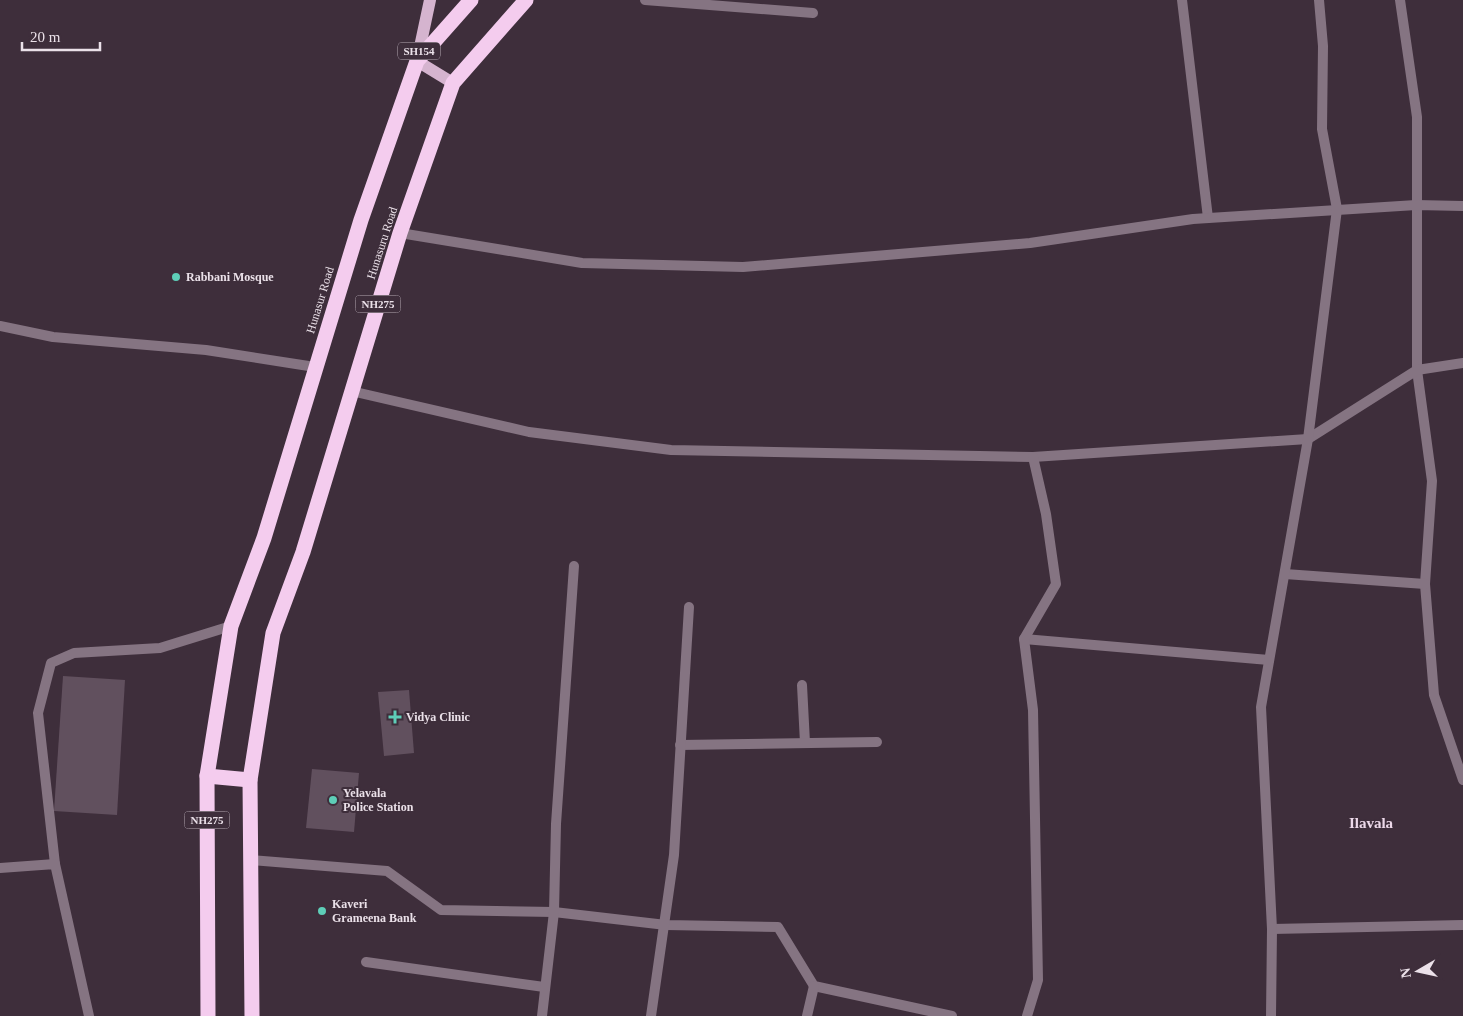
<svg xmlns="http://www.w3.org/2000/svg" width="1463" height="1016" font-family="'Times New Roman',serif">
<style>
.building{fill:#61505e}
.lines{fill:none;stroke-linecap:round;stroke-linejoin:round}
.lane{stroke:#857482;stroke-width:10}
.street{stroke:#857482;stroke-width:10}
.primary{stroke:#d5b4cf;stroke-width:12}
.highway{stroke:#f4ccee;stroke-width:15}
.poi-dot{fill:#5eceb8;stroke:#3e2e3b;stroke-width:2}
.labels{text-anchor:middle;dominant-baseline:central;stroke-width:4;stroke-linejoin:round;paint-order:stroke}
.shield{fill:#3e2e3b;stroke:#b7abb5;stroke-width:1}
.shield-label{font-size:11px;font-weight:bold;fill:#ebe1e9}
.street-label{font-size:12px;fill:#ebe1e9;stroke:#3e2e3b}
.poi-label{font-size:12px;font-weight:bold;fill:#ebe1e9;stroke:#3e2e3b;text-anchor:start}
.quarter-label{font-size:15px;font-weight:bold;fill:#ecd8e9;stroke:#3e2e3b}
</style>
<rect width="100%" height="100%" fill="#3e2e3b"/>
<!-- building -->
<g class="building">
<polygon points="63,676 125,680 117,815 54,811"/>
<polygon points="409,690 414,753 384,756 378,692"/>
<polygon points="312,769 359,773 354,832 306,828"/>
</g>
<g class="lines">
<!-- lane -->
<g class="lane">
<polyline points="645,0 813,13"/>
<polyline points="366,962 544,987"/>
</g>
<!-- street -->
<g class="street">
<polyline points="1182,0 1208,218"/>
<polyline points="1400,0 1417,117 1417,370 1432,481 1425,584 1434,695 1463,780"/>
<polyline points="400,233 582,263 743,267 1030,243 1193,219 1416,205 1463,206"/>
<polyline points="0,326 53,337 206,350 315,367"/>
<polyline points="351,391 529,432 671,450 1033,457 1308,439 1417,370 1463,363"/>
<polyline points="1285,574 1425,584"/>
<polyline points="1024,639 1269,660"/>
<polyline points="802,685 805,743"/>
<polyline points="680,745 877,742"/>
<polyline points="252,860 387,871 441,910 554,912 666,925 778,927 814,986 952,1016"/>
<polyline points="55,864 38,713 51,663 74,653 160,648 231,626"/>
<polyline points="0,868 55,864 89,1016"/>
<polyline points="1272,929 1463,925"/>
<polyline points="542,1016 554,912 556,824 574,566"/>
<polyline points="651,1016 674,855 689,607"/>
<polyline points="807,1016 814,986"/>
<polyline points="1027,1016 1038,980 1033,710 1024,639 1056,584 1046,514 1033,457"/>
<polyline points="1271,1016 1272,929 1261,707 1308,439 1337,209 1322,129 1323,46 1319,0"/>
</g>
<!-- primary -->
<polyline class="primary" points="430,0 417,61 453,83"/>
<!-- highway -->
<g class="highway">
<polyline points="207,776 250,780"/>
<polyline points="208,1016 207,776 231,626 264,538 361,220 417,61 471,0"/>
<polyline points="252,1016 250,780 273,633 303,552 400,233 453,83 526,0"/>
</g>
</g>
<!-- markers -->
<g class="poi-dot">
<circle cx="176" cy="277" r="5"/>
<path d="M392.5 709.5h5v5h5v5h-5v5h-5v-5h-5v-5h5z"/>
<circle cx="333" cy="800" r="5"/>
<circle cx="322" cy="911" r="5"/>
</g>
<g class="labels">
<!-- shield labels -->
<g class="shield">
<rect x="398" y="42.5" width="42" height="17" rx="4"/>
<rect x="355.5" y="295.5" width="45" height="17" rx="4"/>
<rect x="184.5" y="811.5" width="45" height="17" rx="4"/>
</g>
<g class="shield-label">
<text x="419" y="51">SH154</text>
<text x="378" y="304">NH275</text>
<text x="207" y="820">NH275</text>
</g>
<!-- street labels -->
<g class="street-label">
<text transform="translate(382 243) rotate(-72)">Hunasuru Road</text>
<text transform="translate(320 300) rotate(-73)">Hunasur Road</text>
</g>
<!-- poi labels -->
<g class="poi-label">
<text x="186" y="277">Rabbani Mosque</text>
<text x="406" y="717">Vidya Clinic</text>
<text x="343" y="793">Yelavala<tspan x="343" dy="14">Police Station</tspan></text>
<text x="332" y="904">Kaveri<tspan x="332" dy="14">Grameena Bank</tspan></text>
</g>
<!-- quarter labels -->
<g class="quarter-label">
<text x="1371" y="823">Ilavala</text>
</g>
</g>
<!-- north arrow -->
<g transform="translate(1418 971) rotate(261)" stroke="#3e2e3b" stroke-width="4" paint-order="stroke">
<path d="M0-4L9 19L0 12L-9 19Z" fill="#ebe1e9"/>
<text y="-8" font-size="14" font-weight="bold" text-anchor="middle" fill="#ebe1e9">N</text>
</g>
<!-- scale -->
<path d="M22 42v8h78v-8" fill="none" stroke="#ebe1e9" stroke-width="2.5"/>
<text x="30" y="42" font-size="15" fill="#ebe1e9" stroke="#3e2e3b" stroke-width="4" paint-order="stroke">20 m</text>
</svg>
